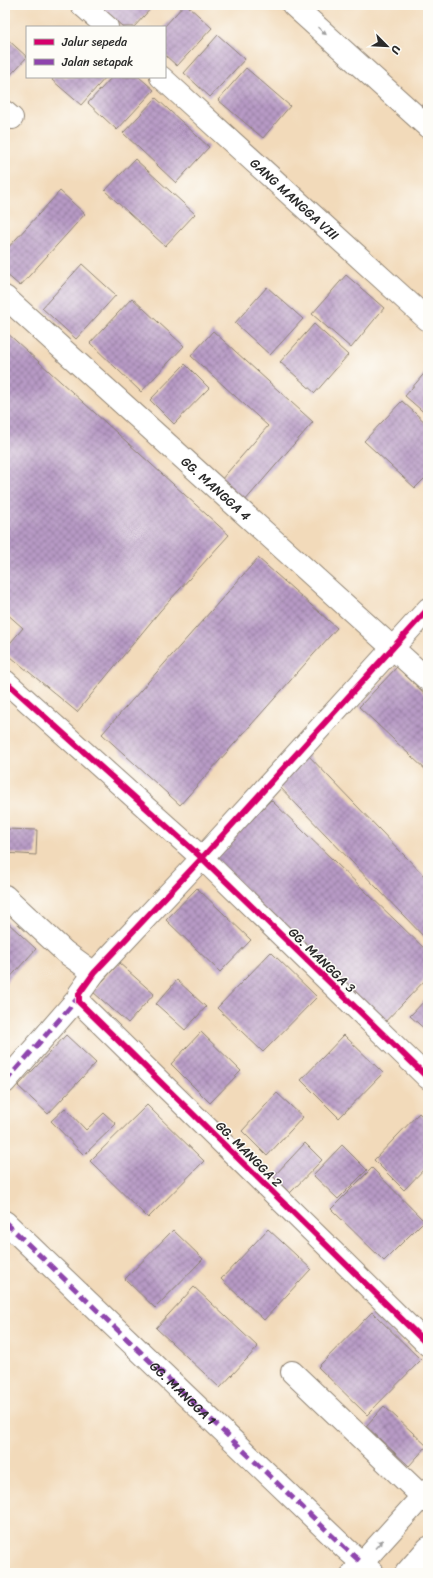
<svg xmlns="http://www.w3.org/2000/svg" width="433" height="1578" font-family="Sriracha,sans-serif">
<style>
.building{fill:url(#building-cross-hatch)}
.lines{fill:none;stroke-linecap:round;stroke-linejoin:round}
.minor-casing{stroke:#8e8272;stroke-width:24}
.highway-casing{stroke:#8e8272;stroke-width:24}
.minor{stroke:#fff;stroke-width:22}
.highway{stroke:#fff;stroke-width:22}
.quiet{stroke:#8e44ad;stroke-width:5;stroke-dasharray:10 5;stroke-linecap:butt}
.cycleway-casing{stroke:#fdfcf7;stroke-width:8}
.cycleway{stroke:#d6006c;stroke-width:6}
.oneway{fill:#a0a0a0}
.labels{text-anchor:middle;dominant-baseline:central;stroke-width:3;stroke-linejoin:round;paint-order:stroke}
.street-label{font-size:13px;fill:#2b2b2b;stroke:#fdfcf7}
</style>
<defs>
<pattern id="building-cross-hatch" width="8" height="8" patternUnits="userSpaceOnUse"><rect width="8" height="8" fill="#b79ac5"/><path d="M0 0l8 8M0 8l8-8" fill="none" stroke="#957ea0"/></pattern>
</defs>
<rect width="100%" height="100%" fill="#fdfcf7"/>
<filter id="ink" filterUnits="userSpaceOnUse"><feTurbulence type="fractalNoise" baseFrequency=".025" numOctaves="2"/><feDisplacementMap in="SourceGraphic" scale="8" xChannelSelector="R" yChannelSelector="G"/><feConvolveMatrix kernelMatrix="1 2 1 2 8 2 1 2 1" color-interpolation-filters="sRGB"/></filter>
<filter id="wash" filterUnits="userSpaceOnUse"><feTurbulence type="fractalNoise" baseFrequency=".012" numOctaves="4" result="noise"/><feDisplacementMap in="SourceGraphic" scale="16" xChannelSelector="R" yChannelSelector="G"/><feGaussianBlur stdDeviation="0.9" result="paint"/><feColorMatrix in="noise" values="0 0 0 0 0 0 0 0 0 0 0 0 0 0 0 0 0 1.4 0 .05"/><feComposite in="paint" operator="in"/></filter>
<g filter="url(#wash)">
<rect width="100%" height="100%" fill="#f2daba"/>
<g id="blocks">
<!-- building -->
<g class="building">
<polygon points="105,5 154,5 134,27 123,27 102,8"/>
<polygon points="184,5 187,5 212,28 177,66 165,55 165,27 164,27"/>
<polygon points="218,35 245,59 210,97 184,73"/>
<polygon points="5,37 27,57 5,81"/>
<polygon points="246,68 290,106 263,138 218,100"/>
<polygon points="54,77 106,77 81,105 52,80"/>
<polygon points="112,77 139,77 154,90 117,130 88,103"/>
<polygon points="156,98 209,147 176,183 123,133"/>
<polygon points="428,99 428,111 422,106"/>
<polygon points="135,159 195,214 165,246 105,191"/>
<polygon points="60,191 85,214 20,286 5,273 5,251"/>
<polygon points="82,264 116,295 76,339 42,308"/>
<polygon points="346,275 384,308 351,348 312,314"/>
<polygon points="267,287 303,319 270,355 235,323"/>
<polygon points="132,298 184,346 141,392 90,343"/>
<polygon points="314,324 348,355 315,393 280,362"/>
<polygon points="5,331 229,535 160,611 77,712 5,652 5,649 23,628 5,612"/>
<polygon points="213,331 313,422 244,502 220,481 268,426 191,356"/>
<polygon points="185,364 209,388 174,424 150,400"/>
<polygon points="428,369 428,416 405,396"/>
<polygon points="402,401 428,425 428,475 415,488 364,441"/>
<polygon points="258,558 337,628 180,805 102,734"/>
<polygon points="397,667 428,697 428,772 359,707"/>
<polygon points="306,753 428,880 428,941 276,783"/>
<polygon points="271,800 428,952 428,977 381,1026 211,862"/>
<polygon points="5,829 37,830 36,855 5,853"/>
<polygon points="197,888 251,940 220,972 166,920"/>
<polygon points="5,920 36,949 5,983"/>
<polygon points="271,952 317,997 263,1052 217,1008"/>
<polygon points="119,963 154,994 128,1023 93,992"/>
<polygon points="177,980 206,1007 185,1030 156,1004"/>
<polygon points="428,997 428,1032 410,1016"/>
<polygon points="201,1032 241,1071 210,1103 171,1064"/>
<polygon points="66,1035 96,1063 48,1114 18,1086"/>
<polygon points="344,1035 383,1073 339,1118 301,1080"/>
<polygon points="277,1093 303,1117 267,1156 242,1131"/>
<polygon points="147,1105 204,1161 148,1218 90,1161"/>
<polygon points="65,1108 86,1130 104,1113 116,1124 84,1155 51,1121"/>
<polygon points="419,1113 428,1121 428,1165 404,1190 374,1160"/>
<polygon points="305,1143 322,1160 290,1193 273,1177"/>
<polygon points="342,1145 367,1170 338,1199 313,1175"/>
<polygon points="372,1168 424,1221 384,1261 331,1209"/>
<polygon points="268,1229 311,1269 264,1320 221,1279"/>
<polygon points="173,1230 203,1259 155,1308 125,1279"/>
<polygon points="194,1287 258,1347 220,1388 156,1328"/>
<polygon points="372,1312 421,1360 367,1415 318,1367"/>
<polygon points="384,1406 427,1446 409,1466 366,1426"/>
</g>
</g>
</g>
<g filter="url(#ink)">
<use href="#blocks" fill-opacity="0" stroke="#8e8272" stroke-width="1"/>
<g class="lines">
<!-- minor casing -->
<g class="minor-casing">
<g id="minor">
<polyline points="82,5 107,27"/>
<polyline points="293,5 428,127"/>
<path id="s1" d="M161,77l267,243"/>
<polyline points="5,112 12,118"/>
<path id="s2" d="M5,297l423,383"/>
<polyline points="428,609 202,858 94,973 79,994 79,1002 428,1345"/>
<polyline points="5,681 202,858 428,1078"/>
<polyline points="5,896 65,952 94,973"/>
<polyline points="5,1082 78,998"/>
<polyline points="5,1222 345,1548 373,1573"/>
<polyline points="292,1372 428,1502"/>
<polyline points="353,1573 428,1490"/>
</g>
</g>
<!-- highway casing -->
<g class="highway-casing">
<polyline id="highway" points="406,1573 428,1548"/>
</g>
<!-- minor -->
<use href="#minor" class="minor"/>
<!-- highway -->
<use href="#highway" class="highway"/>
<!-- quiet -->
<g class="quiet">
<polyline points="5,1082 78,998"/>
<path id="s3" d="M5,1222l340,326 17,15"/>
</g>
<!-- cycleway casing -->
<g class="cycleway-casing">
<g id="cycleway">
<polyline points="428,609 202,858 94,973 79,994 79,1002 428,1345"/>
<polyline points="5,681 202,858 428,1078"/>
</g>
</g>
<!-- cycleway -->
<use href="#cycleway" class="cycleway"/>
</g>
<!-- one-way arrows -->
<defs><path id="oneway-solid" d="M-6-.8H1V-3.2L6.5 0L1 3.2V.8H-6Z"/></defs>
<g class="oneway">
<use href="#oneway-solid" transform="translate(322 31) rotate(42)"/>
<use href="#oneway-solid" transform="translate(379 1544) rotate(-48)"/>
</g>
</g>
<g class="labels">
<!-- street labels -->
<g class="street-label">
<text stroke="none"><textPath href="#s1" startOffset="181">GANG MANGGA VIII</textPath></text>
<text stroke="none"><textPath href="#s2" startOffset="285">GG. MANGGA 4</textPath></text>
<text transform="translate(322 960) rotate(44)">GG. MANGGA 3</text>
<text transform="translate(249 1154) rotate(45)">GG. MANGGA 2</text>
<text stroke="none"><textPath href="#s3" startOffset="247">GG. MANGGA 1</textPath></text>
</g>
</g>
<!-- margin -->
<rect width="433" height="1578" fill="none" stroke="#fdfcf7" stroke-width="20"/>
<!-- legend -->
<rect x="26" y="26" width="140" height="52" fill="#fdfcf7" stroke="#a9a8a5"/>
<rect x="34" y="39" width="20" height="6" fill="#d6006c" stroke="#a9a8a5"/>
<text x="62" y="46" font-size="12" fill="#2b2b2b">Jalur sepeda</text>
<rect x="34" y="59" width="20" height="6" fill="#8e44ad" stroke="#a9a8a5"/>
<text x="62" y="66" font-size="12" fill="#2b2b2b">Jalan setapak</text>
<!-- north arrow -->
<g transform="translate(387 46) rotate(114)" stroke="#fdfcf7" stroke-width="3" paint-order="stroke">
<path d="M0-3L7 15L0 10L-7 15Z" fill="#2b2b2b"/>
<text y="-6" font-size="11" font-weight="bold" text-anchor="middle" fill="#2b2b2b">U</text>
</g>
</svg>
